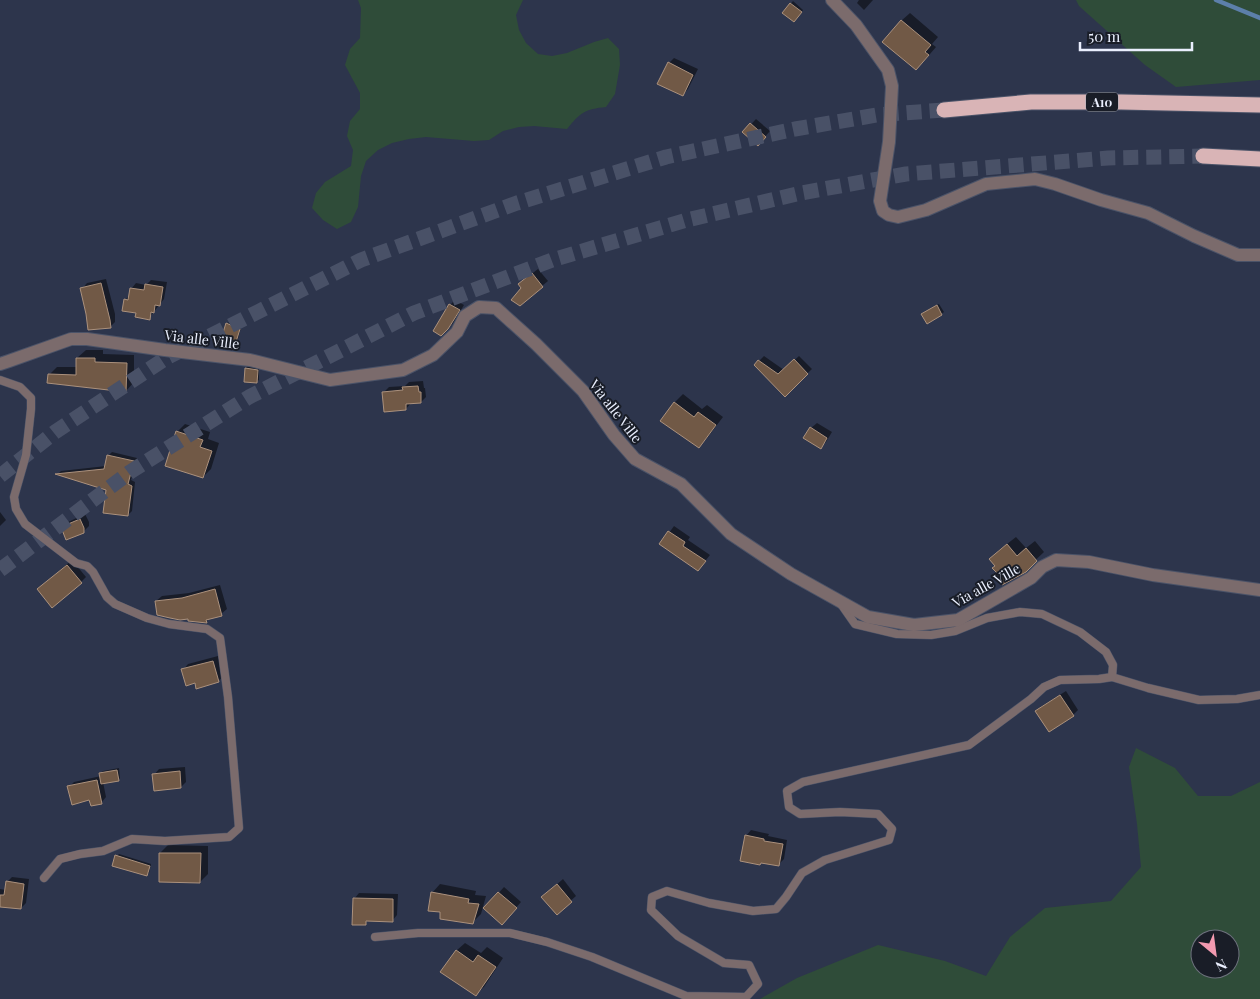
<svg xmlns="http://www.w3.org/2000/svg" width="1260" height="999" font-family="'Playfair Display',serif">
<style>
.green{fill:#2f4c39;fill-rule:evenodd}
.shadow{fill:#0007}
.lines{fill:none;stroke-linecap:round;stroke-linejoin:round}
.stream{stroke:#5c7faa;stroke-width:4.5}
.building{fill:#715946;stroke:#ab917d}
.highway-tunnel{stroke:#495167;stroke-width:15;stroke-dasharray:15 8;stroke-linecap:butt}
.lane-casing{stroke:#4b5368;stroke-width:9}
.street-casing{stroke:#4b5368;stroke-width:14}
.highway-casing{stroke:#4b5368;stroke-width:17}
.lane{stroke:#7b6b6c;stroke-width:8}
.street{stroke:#7b6b6c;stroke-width:12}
.highway{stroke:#d9b4b6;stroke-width:15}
.labels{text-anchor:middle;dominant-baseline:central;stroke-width:4;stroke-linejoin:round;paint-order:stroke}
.shield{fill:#191d27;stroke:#abb0be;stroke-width:1}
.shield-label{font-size:12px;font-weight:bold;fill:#eaeffe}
.street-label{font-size:14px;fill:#eaeffe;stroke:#191d27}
</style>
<rect width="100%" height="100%" fill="#2d354c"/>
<!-- green -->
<g class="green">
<path d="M358,0h165l-7,15 3,15 7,13 12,11 14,2 15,-3 27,-11 14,-4 11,11 1,16 -5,29 -9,13c-21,2 -26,6 -39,22l-33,-3 -15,1 -16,4 -14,9 -15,1 -48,-4 -17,2 -17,4 -14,7 -12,11 -5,15 -3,31 -7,15 -14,7 -14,-9 -11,-12 4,-15 9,-11 26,-16 2,-16 -6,-14 3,-15 10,-12v-16l-15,-28 5,-16 10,-11 1,-30z"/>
<polygon points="1076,0 1260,0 1260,80 1176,87 1145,65 1079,6"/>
<path d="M1136,748l39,20 23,28h33l29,-14v217h-500l37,-21 81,-33 67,16 41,15 24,-39 35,-29 66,-7 30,-34 -4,-43 -8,-57zM1200,939h30v30h-30z"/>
</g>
<!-- shadow -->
<g class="shadow">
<polygon points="859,0 873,0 864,10 857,3"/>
<polygon points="793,1 803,10 794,21 784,12"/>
<polygon points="910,13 938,37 932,44 936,47 924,61 901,21"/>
<polygon points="674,58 698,69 688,89 683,95 669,63"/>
<polygon points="756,119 770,131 763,139 744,132"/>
<polygon points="538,269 548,281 520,304 525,279"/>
<polygon points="106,279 115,314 115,322 110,327 82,289 87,283"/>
<polygon points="151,280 167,282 164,299 149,318 137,312 125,300 130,295 131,289 136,283 146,285"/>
<polygon points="455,300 464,305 453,323 441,335 450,305"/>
<polygon points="939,304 944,312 928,323 925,312"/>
<polygon points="229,322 241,327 238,339 236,341 227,324"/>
<polygon points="86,350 103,350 103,354 134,355 134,382 126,391 49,375 57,367 77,367 77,358"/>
<polygon points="764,356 784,370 799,356 812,369 785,395 755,365"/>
<polygon points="248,366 259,368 259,380 256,382 246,368"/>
<polygon points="423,381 424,388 425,388 426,397 421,402 411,403 406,409 384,392 389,387 405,386 409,382"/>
<polygon points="683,394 702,409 707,405 723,417 707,438 699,446 662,420 675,402"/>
<polygon points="817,423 832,432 826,442 820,447 805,437 811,428"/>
<polygon points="185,424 210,432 208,439 219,443 211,469 203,477 177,432"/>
<polygon points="112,452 137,458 131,480 135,482 132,511 128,515 107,489 58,474 61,471 106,466 108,456"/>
<polygon points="0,512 6,520 0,526"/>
<polygon points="85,514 89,522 89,526 83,532 62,527 68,522"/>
<polygon points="674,526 690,537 688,540 710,555 698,570 661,544"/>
<polygon points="1016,537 1026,548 1035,541 1044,552 1025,570 998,573 996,566 998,551"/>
<polygon points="72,560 86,577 81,582 38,589"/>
<polygon points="220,585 227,609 221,614 211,617 206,622 189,618 156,601 162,596 189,593"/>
<polygon points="218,656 224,676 218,681 195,681 183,670 188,664"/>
<polygon points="1066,691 1078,710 1073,715 1037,711 1042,706"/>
<polygon points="185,767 186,782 181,787 154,775 159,769"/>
<polygon points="119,768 120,778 118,780 103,782 106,797 101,803 90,799 69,787 74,782 101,776 100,773 103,771"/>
<polygon points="751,830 769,834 768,836 787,840 784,859 778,865 746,836"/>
<polygon points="168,845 208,846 208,874 200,882 160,853"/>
<polygon points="119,854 151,864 149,873 146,875 117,856"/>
<polygon points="12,877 29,879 26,903 21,908 0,906 0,889 6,890 7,882"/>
<polygon points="563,879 576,896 557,913 548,892"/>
<polygon points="440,884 476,891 475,895 486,896 481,914 473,922 442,911 432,893"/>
<polygon points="504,887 521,902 507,918 485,908"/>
<polygon points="359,893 398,894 397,915 392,921 369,920 365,923 354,899"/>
<polygon points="465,943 481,953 487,947 503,958 484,987 475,995 456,951"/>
</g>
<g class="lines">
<!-- stream -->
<polyline class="stream" points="1216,0 1260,18"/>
</g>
<!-- building -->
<g class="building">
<polygon points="790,3 802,12 794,22 782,13"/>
<polygon points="901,20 931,45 925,52 929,55 916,70 882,42"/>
<polygon points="668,62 693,75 683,96 657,84"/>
<polygon points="750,123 766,137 758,146 742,132"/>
<polygon points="532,273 543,287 520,306 511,300 521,288 518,284"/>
<polygon points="101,283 110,320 111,328 88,330 86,314 80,288"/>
<polygon points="145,284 163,287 160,306 155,305 154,313 151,312 150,320 135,317 136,313 122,311 124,299 128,300 130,288 144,290"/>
<polygon points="449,304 460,310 448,329 441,336 433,331"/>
<polygon points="937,305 942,315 927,324 921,314"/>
<polygon points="226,323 240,329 236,342 222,336"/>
<polygon points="76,358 95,358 95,362 127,363 126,392 47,383 48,374 76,375"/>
<polygon points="794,359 808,374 785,397 754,365 758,360 778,374"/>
<polygon points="245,368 258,370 257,383 244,382"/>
<polygon points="418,386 419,392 421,392 421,403 406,404 406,410 384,412 382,392 403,390 402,387"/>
<polygon points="674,402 694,417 698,412 716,425 699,448 660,421"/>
<polygon points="810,427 827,438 821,449 803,438"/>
<polygon points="176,431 203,440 200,447 212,451 203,478 165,466"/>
<polygon points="107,455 134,461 128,484 132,486 128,516 103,513 106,490 55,474 104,469"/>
<polygon points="80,519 84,528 84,533 66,540 61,527"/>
<polygon points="668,531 685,542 683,546 706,561 698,571 659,544"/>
<polygon points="1007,544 1017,556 1026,548 1037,561 1026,572 1002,585 994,575 997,573 992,568 995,566 989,559"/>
<polygon points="67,565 82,583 52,608 37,589"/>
<polygon points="215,589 222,616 206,620 207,623 188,621 188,619 180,620 170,618 157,615 155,601 182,598"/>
<polygon points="213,661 219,682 196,689 195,683 186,686 181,669"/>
<polygon points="1060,695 1074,716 1049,732 1035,711"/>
<polygon points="117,770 119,781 101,784 99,773"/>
<polygon points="180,771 181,788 154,791 152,774"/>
<polygon points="97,780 102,804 91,806 89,800 72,805 67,786"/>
<polygon points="745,835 764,839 764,841 783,844 779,866 761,863 760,865 740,861"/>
<polygon points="159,853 201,853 200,883 159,882"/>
<polygon points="115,855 150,866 147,876 112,866"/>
<polygon points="6,881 24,884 21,909 0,907 0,895 4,895"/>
<polygon points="557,884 572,902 557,915 541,897"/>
<polygon points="431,892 469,899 468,903 479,904 473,924 440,919 440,912 428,911"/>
<polygon points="498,892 517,908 502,925 483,908"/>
<polygon points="353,898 393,899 393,922 366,921 366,925 352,925"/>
<polygon points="456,950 473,962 478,955 496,967 476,996 440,972"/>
</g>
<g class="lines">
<!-- highway-tunnel -->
<g class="highway-tunnel">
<polyline points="0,476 55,432 166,358 361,260 517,203 666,157 795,129 877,115 944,110"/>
<polyline points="0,570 130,472 249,397 414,313 552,260 687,220 801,193 906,174 1108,158 1203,156"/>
</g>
<!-- lane casing -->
<g class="lane-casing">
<g id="lane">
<polyline points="0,380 20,387 31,398 31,409 26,455 14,497 16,509 25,524 76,563 87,566 93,572 107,597 115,604 147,618 169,624 207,629 220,638 228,697 239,828 229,837 165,841 132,839 103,851 80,854 60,859 44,878"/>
<polyline points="1112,677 1148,688 1199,700 1237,699 1260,695"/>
<polyline points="375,937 418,933 510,933 547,942 592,957 686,996 746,997 758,984 749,965 724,963 678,936 651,910 652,897 667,891 709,903 753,911 776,909 786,897 802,873 825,860 889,840 892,829 878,814 840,812 800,814 789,807 787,791 803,782 969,745 1031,699 1044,687 1060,680 1099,679 1112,677 1113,665 1106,652 1080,632 1042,614 1020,612 987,618 955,631 931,635 897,634 855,624 841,604"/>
</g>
</g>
<!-- street casing -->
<g class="street-casing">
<g id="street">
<polyline points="832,0 856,25 888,70 892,86 889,142 880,201 883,211 889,215 898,217 926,210 986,184 1035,179 1055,184 1101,200 1148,213 1194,236 1238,255 1260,255"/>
<polyline points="0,364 9,361 71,339 87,339 165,350 250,360 330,380 403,370 433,355 457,332 465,316 479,307 496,308 536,344 583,391 614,435 635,459 681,484 731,534 791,574 868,617 914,625 958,620 1031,578 1042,567 1056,560 1089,562 1153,575 1260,590"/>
</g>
</g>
<!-- highway casing -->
<g class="highway-casing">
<g id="highway">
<polyline points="944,110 1031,102 1121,102 1260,105"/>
<polyline points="1203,156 1260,159"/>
</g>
</g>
<!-- lane -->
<use href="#lane" class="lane"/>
<!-- street -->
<use href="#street" class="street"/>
<!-- highway -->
<use href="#highway" class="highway"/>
</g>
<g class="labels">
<!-- shield labels -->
<rect class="shield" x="1086" y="92.5" width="32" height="19" rx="4"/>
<g class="shield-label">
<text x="1102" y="102">A10</text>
</g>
<!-- street labels -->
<g class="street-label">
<text transform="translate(202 339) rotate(7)">Via alle Ville</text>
<text transform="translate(616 411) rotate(52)">Via alle Ville</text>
<text transform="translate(986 585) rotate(-29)">Via alle Ville</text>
</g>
</g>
<!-- north arrow -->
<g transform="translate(1215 954) rotate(151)"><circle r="24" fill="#191d27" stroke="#6d717d"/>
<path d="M0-4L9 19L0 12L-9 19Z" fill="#f29ab0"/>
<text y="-8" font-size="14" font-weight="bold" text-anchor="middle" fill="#eaeffe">N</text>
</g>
<!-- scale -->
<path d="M1080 42v8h112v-8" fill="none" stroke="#eaeffe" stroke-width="2.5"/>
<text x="1088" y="42" font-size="15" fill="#eaeffe" stroke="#191d27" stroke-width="4" paint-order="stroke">50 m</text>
</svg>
